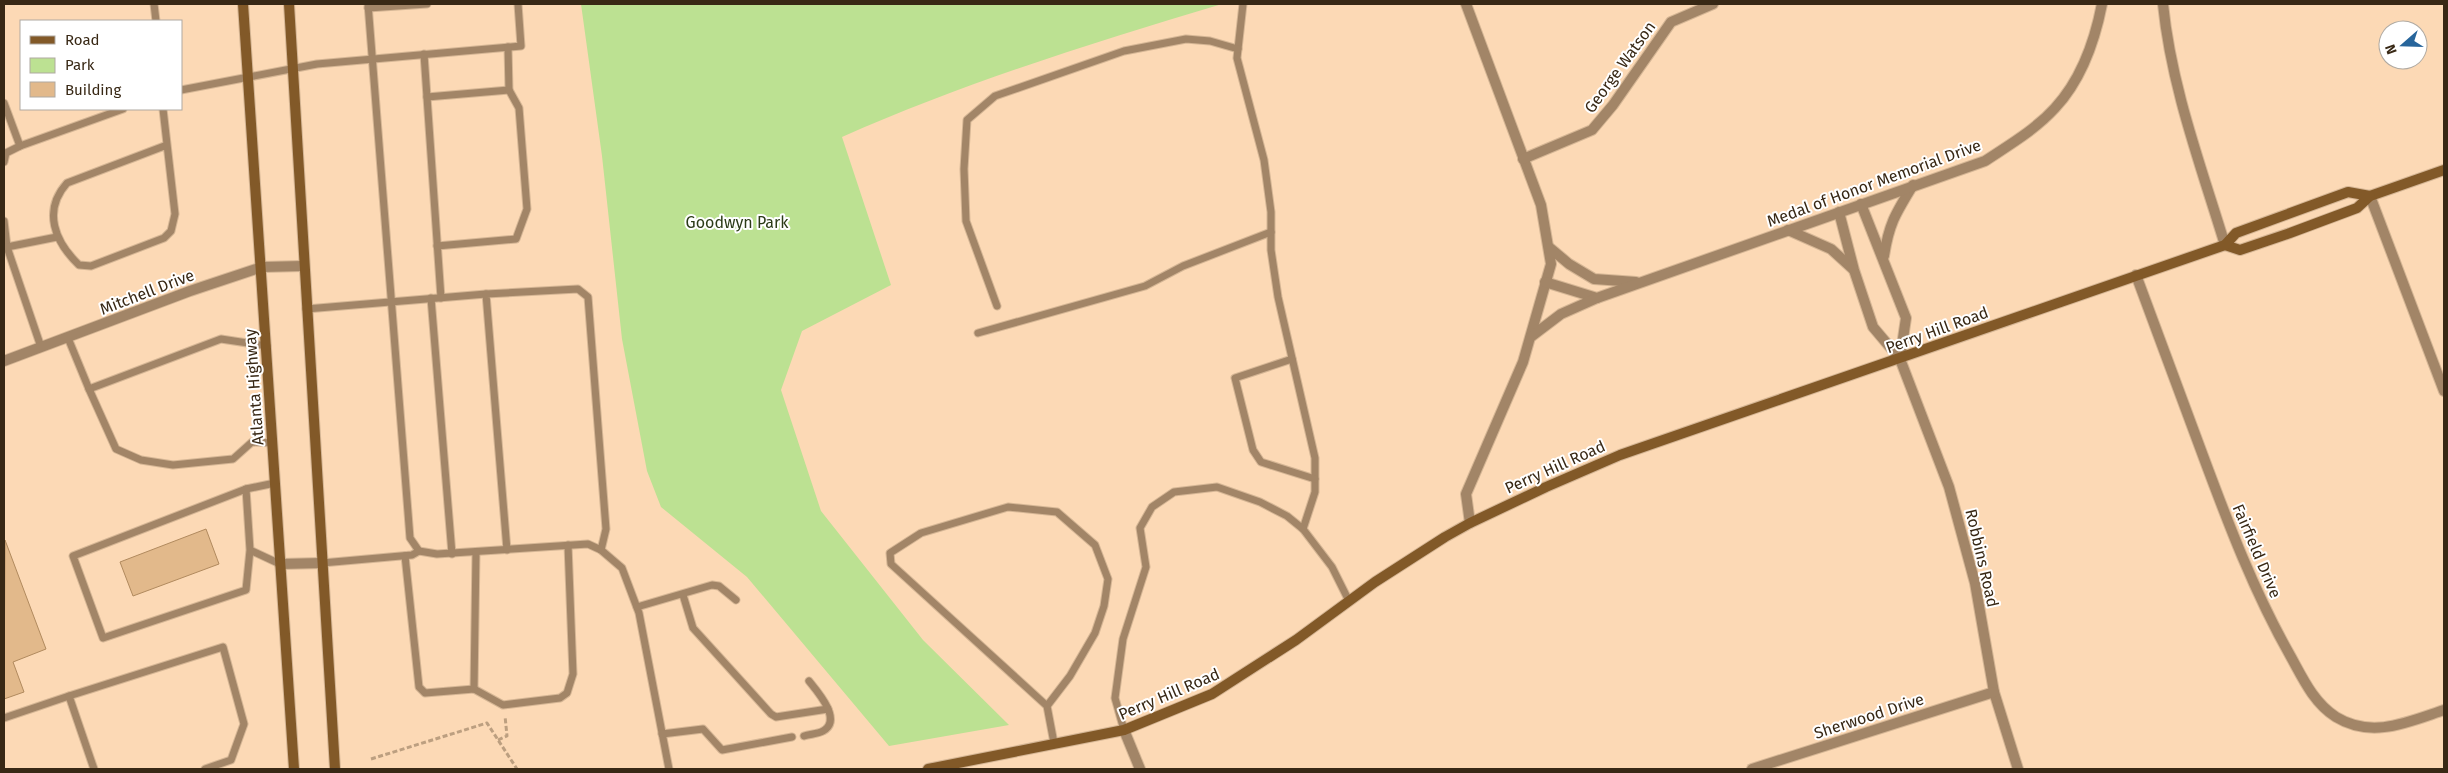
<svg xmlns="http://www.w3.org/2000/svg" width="2448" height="773" font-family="'Fira Sans',sans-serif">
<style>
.green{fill:#bce192}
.building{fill:#e2b98b;stroke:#b18a5e}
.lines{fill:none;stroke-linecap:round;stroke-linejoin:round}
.lane-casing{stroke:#d5b695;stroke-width:9}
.street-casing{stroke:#d5b695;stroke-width:12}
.secondary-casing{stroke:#d5b695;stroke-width:12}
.path{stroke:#bc9f80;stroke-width:3;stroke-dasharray:5 2.5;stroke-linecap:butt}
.lane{stroke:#a28567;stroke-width:7}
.street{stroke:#a28567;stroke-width:10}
.secondary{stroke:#825928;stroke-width:10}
.labels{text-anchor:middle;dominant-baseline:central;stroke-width:4;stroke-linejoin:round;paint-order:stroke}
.street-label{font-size:16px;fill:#382815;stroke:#fff}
.park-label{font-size:16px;fill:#2b3b17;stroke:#fff}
</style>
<rect width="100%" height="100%" fill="#fcd9b5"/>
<!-- green -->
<path class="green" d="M581,4h641c-128,38 -258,79 -380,133l49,148 -89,46 -21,59 40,121 102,129 86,85 -120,21 -142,-169 -86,-70 -14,-36 -25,-132 -20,-183z"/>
<!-- building -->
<g class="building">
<polygon points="206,529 219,564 133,596 120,562"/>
<polygon points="5,540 46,649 13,662 24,692 4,699"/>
</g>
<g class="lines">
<!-- lane casing -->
<g class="lane-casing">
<g id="lane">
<polyline points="154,4 156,21"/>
<polyline points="368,4 410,538 419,551 437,554 588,544 601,550 622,568 639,613 669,769"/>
<polyline points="1243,4 1237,58 1264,160 1271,212 1271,250 1278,297 1315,458 1315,492 1303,529"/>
<polyline points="368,8 427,4"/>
<polyline points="424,54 441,298"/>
<polyline points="181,90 317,64 521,46 518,4"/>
<polyline points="427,97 509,90"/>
<polyline points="4,103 20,146"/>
<path d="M163,109l12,105 -4,17 -7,7 -73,28 -12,-1c-24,-23 -37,-54 -12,-82l100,-38"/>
<polyline points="4,162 6,153 20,146 123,109"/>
<polyline points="4,221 7,247 41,347"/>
<polyline points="437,246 516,239 527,209 519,108 509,90 508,47"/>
<polyline points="7,247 57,237"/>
<polyline points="431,298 452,554"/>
<polyline points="997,306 966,221 964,169 967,120 995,96 1124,51 1186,39 1210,41 1238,49"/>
<polyline points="306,309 486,294"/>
<polyline points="978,333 1145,286 1183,266 1271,232"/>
<polyline points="68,338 89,389 221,339 267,346"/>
<polyline points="1292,359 1235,378 1253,450 1261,462 1315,479"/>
<polyline points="89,389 116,449 141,460 173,465 233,459 252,442 273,443"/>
<polyline points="246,489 275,483"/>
<polyline points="250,550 246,489 73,556 103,638 246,590 250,550 280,564"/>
<polyline points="507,550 486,294 578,289 588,297 606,529 601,550"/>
<polyline points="405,556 419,687 425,693 474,689 503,705 560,698 567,693 573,674 568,545"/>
<polyline points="322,563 412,555 419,551"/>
<polyline points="683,595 693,628 771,714 776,717 828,709"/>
<polyline points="637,607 712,585 719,586 736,600"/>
<polyline points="474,689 476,552"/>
<polyline points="1047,706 1070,676 1095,633 1104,606 1108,579 1095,545 1057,512 1008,507 921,533 890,553 891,564 1047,706 1054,743"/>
<polyline points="4,718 69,696"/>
<polyline points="1124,730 1115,698 1123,639 1146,567 1140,528 1152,507 1174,492 1217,487 1260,502 1287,516 1303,529 1332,567 1349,601"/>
<polyline points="662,734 703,729 722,750 792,737"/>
<path d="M804,736c6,-2 14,-2 19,-5 20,-11 -6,-40 -14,-50"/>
<polyline points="94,769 69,696 223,647 244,724 231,760 205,769"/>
</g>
</g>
<!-- street casing -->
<g class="street-casing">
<g id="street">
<polyline points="1466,4 1541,205 1551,264 1523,362 1466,494 1470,523"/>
<path d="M2163,4c8,82 38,162 62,241"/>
<polyline points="1523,159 1592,130 1613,105 1671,22 1713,4"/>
<polyline points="2370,196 2444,391"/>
<polyline points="1861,204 1906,318 1900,359"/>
<polyline points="1839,212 1854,270 1873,327 1900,359 1949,487 1975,583 1994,692 2018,769"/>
<polyline points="1788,230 1831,249 1853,269"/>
<polyline points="1550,248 1569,264 1594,279 1636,282"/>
<path d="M1884,256c5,-33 12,-43 29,-71"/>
<path d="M2136,275c22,59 44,119 66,178 26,70 52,139 89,204 12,22 23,46 45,60 36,22 72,5 108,-7"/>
<path d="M1545,282l52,16 388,-137c24,-16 50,-31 70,-53 26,-28 40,-68 47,-104"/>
<polyline points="1532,336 1561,314 1597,298"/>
<polyline points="4,361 190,291 262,267 303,266"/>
<polyline points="280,564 322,563"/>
<polyline points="1124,730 1140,769"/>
<polyline points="1752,769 1994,692"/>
</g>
</g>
<!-- secondary casing -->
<g class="secondary-casing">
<g id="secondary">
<polyline points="243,4 294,769"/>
<polyline points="289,4 335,769"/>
<polyline points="2225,245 2240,250 2290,233 2357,208 2370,196 2444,170"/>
<polyline points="928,769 1124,730 1212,694 1296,640 1375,582 1445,537 1470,523 1546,487 1620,455 2225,245 2236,233 2348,192 2370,196"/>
</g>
</g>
<!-- path -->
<g class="path">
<polyline points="498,740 507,736 505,716"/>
<polyline points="371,759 487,723 517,769"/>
</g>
<!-- lane -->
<use href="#lane" class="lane"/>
<!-- street -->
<use href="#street" class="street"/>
<!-- secondary -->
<use href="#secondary" class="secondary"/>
</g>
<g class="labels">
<!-- street labels -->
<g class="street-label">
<text transform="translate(1620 67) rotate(-54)">George Watson</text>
<text transform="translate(1874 183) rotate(-20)">Medal of Honor Memorial Drive</text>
<text transform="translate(147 292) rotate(-21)">Mitchell Drive</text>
<text transform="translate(1937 330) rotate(-20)">Perry Hill Road</text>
<text transform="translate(254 387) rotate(-94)">Atlanta Highway</text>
<text transform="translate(1555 467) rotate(-24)">Perry Hill Road</text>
<text transform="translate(2257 551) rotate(67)">Fairfield Drive</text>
<text transform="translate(1982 558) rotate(77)">Robbins Road</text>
<text transform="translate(1169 694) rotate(-23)">Perry Hill Road</text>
<text transform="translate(1869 716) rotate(-18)">Sherwood Drive</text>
</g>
<!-- park labels -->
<g class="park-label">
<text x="737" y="222">Goodwyn Park</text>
</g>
</g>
<!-- border -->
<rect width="2448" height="773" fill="none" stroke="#382815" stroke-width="10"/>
<!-- legend -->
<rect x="20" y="20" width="162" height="90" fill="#ffffff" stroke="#afa9a1"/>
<rect x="30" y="36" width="25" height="8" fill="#825928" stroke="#afa9a1"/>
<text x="65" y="45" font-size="15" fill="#382815">Road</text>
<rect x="30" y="58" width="25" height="15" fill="#bce192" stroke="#afa9a1"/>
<text x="65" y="70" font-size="15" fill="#382815">Park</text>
<rect x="30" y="82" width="25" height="15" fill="#e2b98b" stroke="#afa9a1"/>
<text x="65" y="95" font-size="15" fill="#382815">Building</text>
<!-- north arrow -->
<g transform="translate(2403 45) rotate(250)"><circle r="24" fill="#ffffff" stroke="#afa9a1"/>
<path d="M0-4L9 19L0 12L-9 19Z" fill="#27659b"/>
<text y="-8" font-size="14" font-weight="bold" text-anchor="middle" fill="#382815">N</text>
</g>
</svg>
